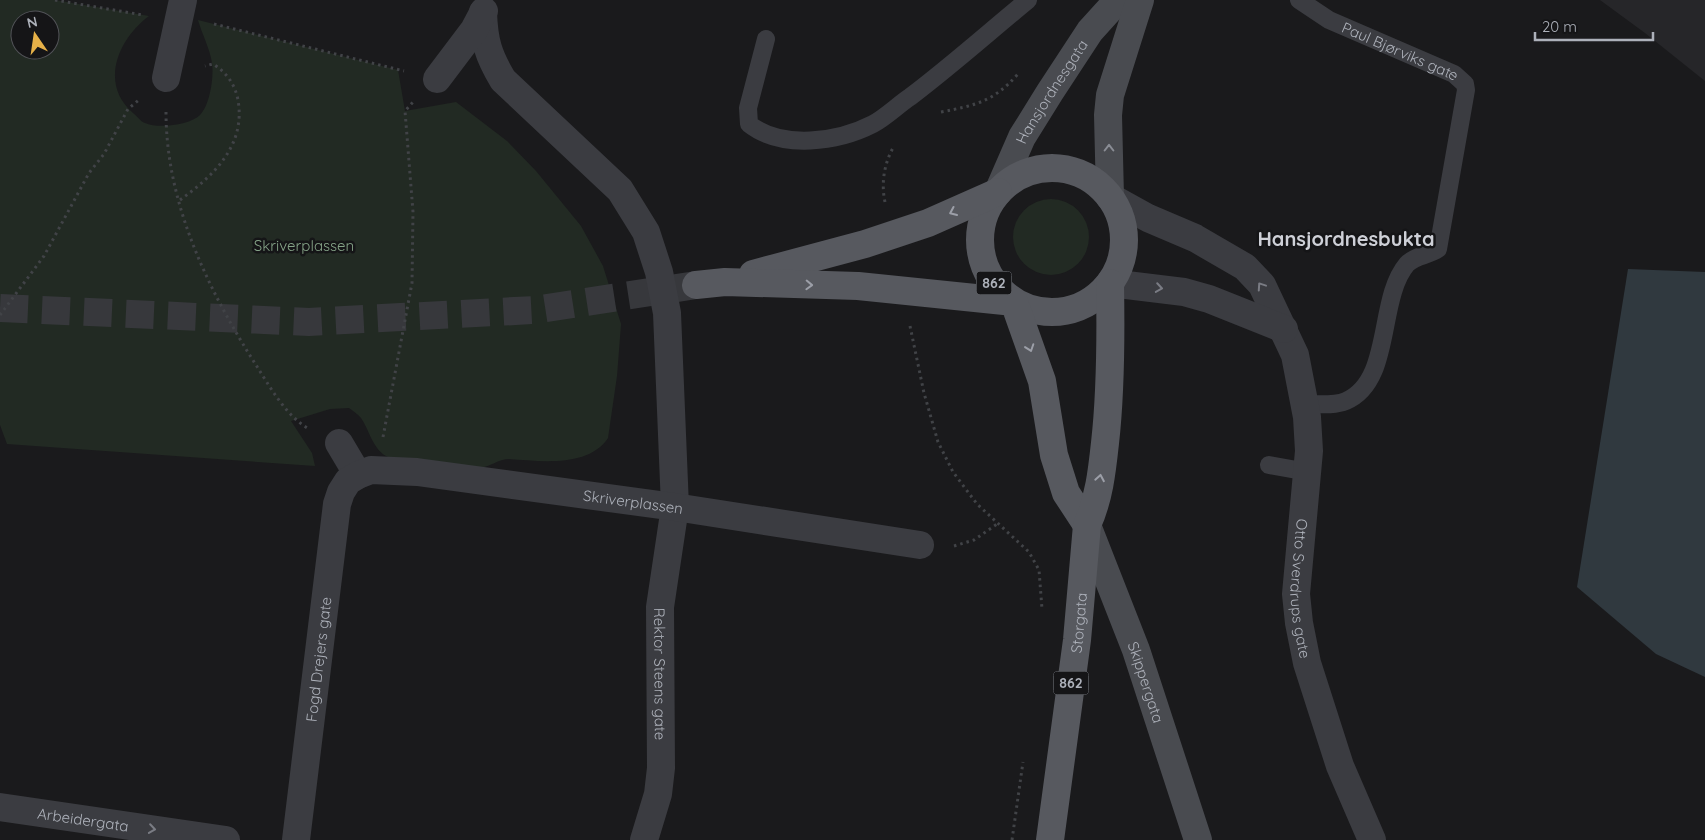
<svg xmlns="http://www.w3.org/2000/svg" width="1705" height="840" font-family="Quicksand,sans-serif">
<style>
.built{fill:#262629}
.green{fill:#222a23;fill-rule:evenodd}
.water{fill:#30393f}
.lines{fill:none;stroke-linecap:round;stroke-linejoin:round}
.primary-tunnel{stroke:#37383c;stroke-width:28;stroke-dasharray:28 14;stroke-linecap:butt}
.path{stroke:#414347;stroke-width:3;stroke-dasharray:2.5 4;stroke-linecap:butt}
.lane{stroke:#3b3c41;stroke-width:18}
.street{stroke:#3b3c41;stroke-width:28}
.secondary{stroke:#494b50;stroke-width:28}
.primary{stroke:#57595f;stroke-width:28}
.oneway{stroke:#8a8d95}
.oneway2{stroke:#9c9fa8}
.oneway3{stroke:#7a7c84}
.labels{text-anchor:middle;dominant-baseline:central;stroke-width:5;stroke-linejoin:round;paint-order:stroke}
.shield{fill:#151517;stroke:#7f8289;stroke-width:1}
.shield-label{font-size:14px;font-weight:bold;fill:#adb1ba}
.street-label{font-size:15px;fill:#adb1ba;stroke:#151517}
.park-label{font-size:15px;fill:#86a488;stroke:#151517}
.district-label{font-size:20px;font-weight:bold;fill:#ced0d7;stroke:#151517}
</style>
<rect width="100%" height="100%" fill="#1a1a1c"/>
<!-- built -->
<polygon class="built" points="1600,0 1705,0 1705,81 1645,33"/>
<!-- green -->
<g class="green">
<path d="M0,0h55l94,16c-31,23 -50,68 -16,97 4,3 8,9 12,10 13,6 45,2 55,-8 10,-10 14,-38 12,-52 -2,-14 -10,-29 -14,-43l200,50 7,41 51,-9 51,39 29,30 45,55 22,40 18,58 -4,52 -9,62c-20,30 -68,23 -99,21 -10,0 -20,8 -29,9 -11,2 -85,-7 -94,-12 -14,-8 -17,-27 -25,-38 -3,-4 -8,-7 -12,-10l-19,1 -39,12 21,32 3,13 -308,-22 -7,-19zM20,20h30v30h-30z"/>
<circle cx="1051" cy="237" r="38"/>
</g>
<!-- water -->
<polygon class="water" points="1628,269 1705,272 1705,677 1656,654 1577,587"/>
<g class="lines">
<!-- primary-tunnel -->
<polyline class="primary-tunnel" points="0,308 309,322 534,310 696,285"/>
<!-- path -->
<g class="path">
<polyline points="55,0 143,15"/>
<polyline points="214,24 404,71"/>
<path d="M166,112c0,91 42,178 90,253 14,22 30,51 53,64"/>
<path d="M941,112c35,-7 52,-10 77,-38"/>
<path d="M180,200c33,-24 66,-54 58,-100 -3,-16 -12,-28 -25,-36l-8,2"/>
<path d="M885,202c-4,-18 -1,-38 8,-54"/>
<polyline points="0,315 44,256 89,173 104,154 128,109 140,99"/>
<polyline points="910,326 924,393 938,442 953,472 977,504 1029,552 1039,570 1042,609"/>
<polyline points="383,437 412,283 413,212 405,111 413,102"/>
<polyline points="954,546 974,540 997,524"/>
<polyline points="1012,840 1023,762"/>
</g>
<!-- lane -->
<g class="lane">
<path id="s1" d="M1299,0l30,20 125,54 11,10 1,6 -28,159c-10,7 -22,6 -31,15 -30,35 -14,117 -61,137 -12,5 -29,3 -42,3"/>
<path d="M766,39l-18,69 1,16c33,26 89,18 124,0 13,-7 25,-19 37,-27 41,-31 79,-65 118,-97"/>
<polyline points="1269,465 1308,472"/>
</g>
<!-- street -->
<g class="street">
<path id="s2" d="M483,12c1,29 5,43 20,68l117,110 26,42 13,40 8,41 8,194 -15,100 1,161 -3,26 -14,46"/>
<polyline points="166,78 183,0"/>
<polyline points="437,79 474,30 484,11"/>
<path id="s3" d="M1110,197l38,21 47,20 50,29 17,18 33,70 12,62 2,34 -13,143 3,29 8,40 33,103 32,74"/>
<polyline points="1110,283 1184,292 1209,299 1284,329"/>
<polyline points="339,443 358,475"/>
<path id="s4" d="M0,807l226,33"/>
<path id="s5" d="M296,840l41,-336 4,-12 7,-11 10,-6 13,-5 46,2 258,35 245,38"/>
</g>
<!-- secondary -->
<g class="secondary">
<path id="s6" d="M998,192l24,-55 28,-45 40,-61 28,-31"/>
<polyline points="1110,197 1108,115 1110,95 1140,0"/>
<path id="s7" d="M1087,525l49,125 62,190"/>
</g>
<!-- primary -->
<g class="primary">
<circle cx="1052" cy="240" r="72"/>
<polyline points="753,274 865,244 928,223 998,192"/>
<polyline points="696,285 725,282 858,286 1014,302 1042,381 1054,455 1066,493 1087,525"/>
<path id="s8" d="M1050,840l27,-200 10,-115c12,-26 15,-54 18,-82 6,-53 6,-106 5,-160"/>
</g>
</g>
<!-- one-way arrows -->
<defs><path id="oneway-chevron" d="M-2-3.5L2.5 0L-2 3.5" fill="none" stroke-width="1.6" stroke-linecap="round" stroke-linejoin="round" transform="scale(1.25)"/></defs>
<use class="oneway" href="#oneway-chevron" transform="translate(1109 148) rotate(-90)"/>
<g class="oneway2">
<use href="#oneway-chevron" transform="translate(953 212) rotate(156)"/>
<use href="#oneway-chevron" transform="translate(809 285) rotate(2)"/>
<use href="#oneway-chevron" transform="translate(1030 348) rotate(71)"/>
<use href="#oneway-chevron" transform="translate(1100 478) rotate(-80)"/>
</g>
<g class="oneway3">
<use href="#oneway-chevron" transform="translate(1261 286) rotate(-124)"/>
<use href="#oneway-chevron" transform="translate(1159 288) rotate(9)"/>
<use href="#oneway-chevron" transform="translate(152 829) rotate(8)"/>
</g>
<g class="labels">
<!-- shield labels -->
<g class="shield">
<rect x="976.5" y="271.5" width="35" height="23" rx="4"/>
<rect x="1053.5" y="671.5" width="35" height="23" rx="4"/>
</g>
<g class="shield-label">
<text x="994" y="283">862</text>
<text x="1071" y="683">862</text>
</g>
<!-- street labels -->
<g class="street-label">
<text stroke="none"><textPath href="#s1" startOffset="114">Paul Bjørviks gate</textPath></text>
<text stroke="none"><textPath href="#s6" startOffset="114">Hansjordnesgata</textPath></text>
<text stroke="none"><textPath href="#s5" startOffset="654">Skriverplassen</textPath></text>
<text stroke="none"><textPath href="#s3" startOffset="490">Otto Sverdrups gate</textPath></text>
<text stroke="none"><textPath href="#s8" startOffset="219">Storgata</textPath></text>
<text stroke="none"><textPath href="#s5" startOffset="182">Fogd Drejers gate</textPath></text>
<text stroke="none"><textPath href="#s2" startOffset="728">Rektor Steens gate</textPath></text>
<text stroke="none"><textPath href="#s7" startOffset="168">Skippergata</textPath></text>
<text stroke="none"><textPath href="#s4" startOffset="84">Arbeidergata</textPath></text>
</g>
<!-- park labels -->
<g class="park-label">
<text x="304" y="245">Skriverplassen</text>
</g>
<!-- district labels -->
<g class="district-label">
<text x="1346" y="238">Hansjordnesbukta</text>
</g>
</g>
<!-- north arrow -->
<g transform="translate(35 35) rotate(347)"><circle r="24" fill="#151517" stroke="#525358"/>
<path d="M0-4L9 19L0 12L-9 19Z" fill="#e6b148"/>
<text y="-8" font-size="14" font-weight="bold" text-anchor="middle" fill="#adb1ba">N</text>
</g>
<!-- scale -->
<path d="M1535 32v8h118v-8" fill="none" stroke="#adb1ba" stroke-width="2.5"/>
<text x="1542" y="32" font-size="15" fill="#adb1ba" stroke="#151517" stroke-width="4" paint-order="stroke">20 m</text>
</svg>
